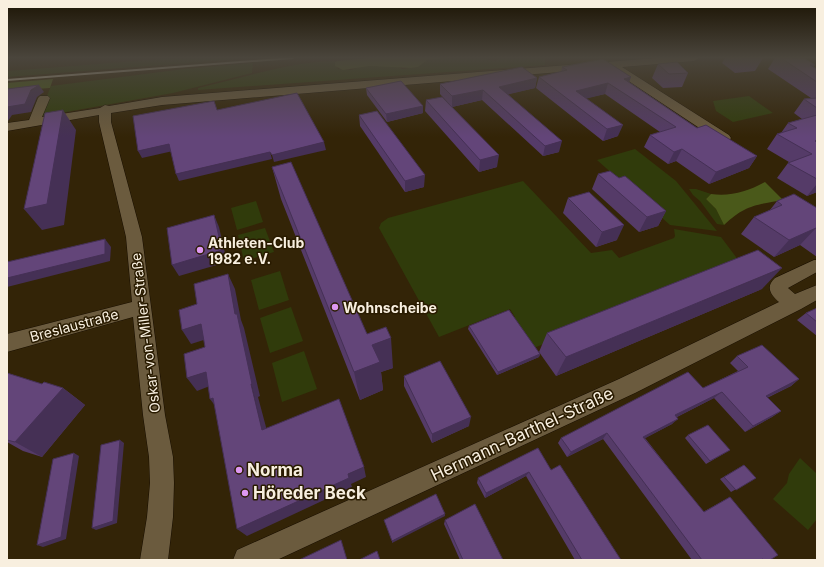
<svg xmlns="http://www.w3.org/2000/svg" width="824" height="567" font-family="Inter,sans-serif">
<style>
.green{fill:#303b0b}
.forest{fill:#4a591a}
.lines{fill:none;stroke-linecap:round;stroke-linejoin:round}
.minor-casing{stroke:#180e00;stroke-width:1}
.minor{fill:#6b5b3e;fill-rule:evenodd}
.rail{stroke:#bdb39f;stroke-width:2}
.wall{fill:#553b68}
.shaded-wall{fill:#453055}
.building{fill:#634579;stroke:#453055}
.poi-dot{fill:#de98f2;stroke:#291b00;stroke-width:1.5}
.labels{text-anchor:middle;dominant-baseline:central;stroke-width:3;stroke-linejoin:round;paint-order:stroke}
.poi-label{font-size:14px;font-weight:bold;fill:#f8efdf;stroke:#291b00;text-anchor:start}
.street-label{font-size:14px;fill:#f8efdf;stroke:#291b00}
.near-street-label{font-size:17px;fill:#f8efdf;stroke:#291b00}
.near-poi-label{font-size:17px;font-weight:bold;fill:#f8efdf;stroke:#291b00;text-anchor:start}
</style>
<rect width="100%" height="100%" fill="#332407"/>
<!-- green -->
<g class="green">
<polygon points="176,58 251,58 7,77 7,71"/>
<path d="M448,58h33l14,3 6,-3h44v7l-347,25v-2l8,-2c43,-10 88,-25 132,-25l-3,1 3,7 13,1 12,-4h33l6,3 16,-2 9,-7z"/>
<polygon points="253,63 252,73 173,93 38,117 51,86 184,69"/>
<polygon points="749,96 773,113 733,122 716,111 713,101"/>
<polygon points="635,149 676,181 717,231 670,225 597,160"/>
<polygon points="523,181 591,253 612,250 619,258 674,238 675,236 674,229 721,237 739,261 534,348 513,318 515,317 510,309 439,337 379,228 381,223 388,218"/>
<polygon points="689,189 696,189 711,194 706,199 716,209 724,225 717,224 700,201 693,195"/>
<polygon points="256,201 263,222 237,230 231,208"/>
<polygon points="265,228 274,252 244,261 238,235"/>
<polygon points="280,271 289,300 259,310 251,280"/>
<polygon points="291,307 303,341 270,353 260,318"/>
<polygon points="304,351 317,389 282,402 272,363"/>
<polygon points="800,458 817,474 817,519 808,530 773,499 787,483 789,474"/>
</g>
<!-- forest -->
<g class="forest">
<polygon points="370,58 448,58 427,60 418,67 411,68 370,66 343,70 335,66 335,62 338,61"/>
<polygon points="53,79 50,88 7,91 7,83"/>
<path d="M765,182l18,18c-28,5 -38,5 -59,25l-8,-16 -10,-10 5,-5c19,3 38,-3 54,-12z"/>
</g>
<g class="lines">
<!-- minor casing -->
<g class="minor-casing">
<g id="minor">
<polygon points="657,58 699,58 694,61 622,67 729,135 731,138 729,141 719,141 609,68 162,105 111,113 111,122 142,237 165,415 173,457 174,483 173,517 168,560 140,560 147,517 150,483 149,457 143,415 133,317 7,352 7,334 132,302 126,237 99,122 99,115 7,131 7,123 29,120 38,98 40,96 48,96 50,98 42,117 100,108 105,105 109,106 162,97"/>
<path d="M814,260h3v12l-29,16 7,6 22,-9v15l-16,9 -166,84 -358,167h-44l4,-10 382,-171 160,-77c-8,-7 -14,-15 -4,-24z"/>
</g>
</g>
<!-- minor -->
<use href="#minor" class="minor"/>
<!-- rail -->
<polyline class="rail" points="7,80 293,58"/>
</g>
<!-- wall -->
<g class="wall">
<polygon points="725,58 763,58 755,71 735,73 722,63"/>
<polygon points="775,58 804,58 815,65 813,67 817,69 817,192 807,196 777,178 788,163 789,162 767,149 777,134 781,133 788,123 802,119 794,113 804,99 811,98 768,69"/>
<polygon points="658,64 688,73 682,87 663,88 652,78"/>
<polygon points="562,67 629,82 697,128 757,156 749,168 709,184 676,161 668,164 644,147 650,135 660,132 605,94 586,98 618,136 603,141 536,88 539,77 561,72"/>
<polygon points="537,78 535,88 508,94 559,152 543,156 482,100 452,107 497,167 479,172 425,111 426,100 451,106 440,94 440,84"/>
<polygon points="366,88 423,106 423,113 387,122 367,95"/>
<polygon points="359,115 424,187 405,192 360,126"/>
<polygon points="272,167 367,334 393,368 381,372 383,390 360,400 281,199"/>
<polygon points="598,174 619,178 666,211 658,226 639,232 592,189"/>
<polygon points="568,198 617,240 596,247 563,213"/>
<polygon points="777,201 817,208 817,257 800,245 774,257 741,234 754,217 770,210"/>
<polygon points="762,289 556,376 539,352 547,333"/>
<polygon points="817,308 817,336 797,320 806,313"/>
<polygon points="469,326 540,354 539,357 497,375 468,329"/>
<polygon points="737,356 799,379 791,386 767,398 781,411 772,417 745,432 714,398 677,417 672,424 645,438 703,512 730,497 770,560 692,560 603,439 567,457 558,443 561,438 703,388 738,371 730,363"/>
<polygon points="7,373 42,384 63,388 85,405 42,457 23,451 7,442"/>
<polygon points="404,376 469,426 432,443 404,386"/>
<polygon points="688,435 730,450 706,464 685,438"/>
<polygon points="538,448 551,470 621,560 575,560 526,476 485,498 477,483 478,478"/>
<polygon points="744,465 756,478 731,492 720,479"/>
<polygon points="445,520 503,560 460,560 444,524"/>
</g>
<!-- shaded-wall -->
<g class="shaded-wall">
<polygon points="631,77 627,88 624,79"/>
<polygon points="537,78 535,88 497,97 499,87"/>
<polygon points="608,83 605,94 573,102 576,91"/>
<polygon points="39,85 44,92 37,97 31,112 12,115 8,121 7,122 7,107"/>
<polygon points="483,90 482,100 452,107 452,96"/>
<polygon points="423,106 423,113 387,122 386,114"/>
<polygon points="63,110 76,130 64,225 42,230 24,209"/>
<polygon points="623,125 618,136 603,141 607,129"/>
<polygon points="562,141 559,152 543,156 545,146"/>
<polygon points="324,142 326,150 274,162 272,155"/>
<polygon points="169,144 173,151 142,158 138,151"/>
<polygon points="682,149 676,161 668,164 674,152"/>
<polygon points="270,152 272,159 179,181 176,174"/>
<polygon points="499,155 497,167 479,172 480,160"/>
<polygon points="757,156 749,168 709,184 716,172"/>
<polygon points="425,175 424,187 405,192 405,181"/>
<polygon points="817,184 817,192 807,196"/>
<polygon points="666,211 658,226 639,232 647,217"/>
<polygon points="214,215 219,227 227,262 179,276 172,265"/>
<polygon points="624,225 617,240 596,247 602,232"/>
<polygon points="816,228 800,245 774,257 789,240"/>
<polygon points="105,239 111,247 110,261 7,287 7,278"/>
<polygon points="782,268 762,289 556,376 566,357"/>
<polygon points="228,274 235,289 241,320 244,328 260,396 258,397 270,442 262,430 235,314"/>
<polygon points="201,324 210,338 191,344 182,330"/>
<polygon points="391,338 393,368 381,372 383,390 360,400 354,372 372,345"/>
<polygon points="540,354 539,357 497,375 498,372"/>
<polygon points="206,372 215,384 197,391 187,378"/>
<polygon points="799,379 791,386 757,402 766,396"/>
<polygon points="63,388 85,405 42,457 15,442"/>
<polygon points="722,392 714,398 669,421 675,415"/>
<polygon points="213,398 219,411 210,399"/>
<polygon points="781,411 772,417 745,432 753,426"/>
<polygon points="471,417 469,426 432,443 432,434"/>
<polygon points="678,419 672,424 638,442 643,437"/>
<polygon points="607,433 603,439 567,457 571,452"/>
<polygon points="120,440 124,443 117,523 96,530 92,528"/>
<polygon points="74,453 79,456 66,539 43,547 37,545"/>
<polygon points="364,467 366,477 351,484 352,487 247,536 237,529 348,474"/>
<polygon points="529,472 526,476 485,498 486,493"/>
<polygon points="445,514 445,516 392,543 392,541"/>
</g>
<!-- building -->
<g class="building">
<polygon points="741,58 761,58 743,59"/>
<polygon points="781,58 804,58 815,65 810,65 817,69 817,82"/>
<polygon points="603,59 631,77 624,79 697,128 706,125 757,156 716,172 682,149 674,152 650,135 676,127 608,83 576,91 623,125 607,129 539,77 567,70 562,67"/>
<polygon points="677,62 688,73 669,74 658,64"/>
<polygon points="522,67 537,78 499,87 562,141 545,146 483,90 452,96 440,84"/>
<polygon points="401,81 423,106 386,114 366,88"/>
<polygon points="39,85 31,90 25,104 7,107 7,89"/>
<polygon points="297,93 324,142 272,155 270,152 176,174 169,144 138,151 133,116 214,101 217,110"/>
<polygon points="442,97 499,155 480,160 426,100"/>
<polygon points="817,98 817,108 804,99"/>
<polygon points="63,110 47,204 24,209 45,113"/>
<polygon points="377,111 425,175 405,181 359,115"/>
<polygon points="817,115 817,140 815,141 817,142 817,179 788,163 812,154 777,134 797,128 788,123"/>
<polygon points="291,162 367,334 386,327 391,338 372,345 380,362 354,372 272,167"/>
<polygon points="610,171 619,178 625,176 666,211 647,217 598,174"/>
<polygon points="589,192 624,225 602,232 568,198"/>
<polygon points="794,194 817,208 817,229 816,228 789,240 754,217 782,205 777,201"/>
<polygon points="214,215 222,250 172,265 167,228"/>
<polygon points="105,239 105,254 7,278 7,262"/>
<polygon points="758,250 782,268 566,357 547,333"/>
<polygon points="228,274 235,314 237,314 252,384 251,384 262,430 339,399 364,467 348,474 349,478 237,529 213,398 210,399 206,372 187,378 184,354 205,347 201,324 182,330 179,310 197,304 194,284"/>
<polygon points="817,308 817,322 806,313"/>
<polygon points="509,310 540,354 498,372 469,326"/>
<polygon points="762,345 799,379 766,396 781,411 753,426 722,392 675,415 678,419 643,437 704,512 730,497 778,555 770,560 764,560 763,559 761,560 702,560 607,433 571,452 561,438 688,372 703,388 748,367 737,356"/>
<polygon points="440,361 471,417 432,434 404,376"/>
<polygon points="7,373 42,384 44,382 63,388 15,442 7,440"/>
<polygon points="708,425 730,450 710,461 688,435"/>
<polygon points="120,440 113,521 92,528 101,445"/>
<polygon points="538,448 551,470 560,465 621,560 582,560 529,472 486,493 478,478"/>
<polygon points="74,453 61,537 37,545 53,459"/>
<polygon points="744,465 756,478 736,490 724,477"/>
<polygon points="436,494 445,514 392,541 384,520"/>
<polygon points="475,504 503,560 463,560 445,520"/>
<polygon points="341,540 347,560 299,560"/>
<polygon points="377,551 380,560 359,560"/>
</g>
<!-- sky -->
<linearGradient id="sky" x2="0" y2="1"><stop stop-color="#1c1404"/><stop offset="0.42" stop-color="#4a453c"/><stop offset="1" stop-color="#4a453c" stop-opacity="0"/></linearGradient>
<rect width="824" height="137" fill="url(#sky)"/>
<!-- markers -->
<g class="poi-dot">
<circle cx="200" cy="250" r="4"/>
<circle cx="335" cy="307" r="4"/>
<circle cx="239" cy="470" r="4"/>
<circle cx="245" cy="493" r="4"/>
</g>
<g class="labels">
<!-- poi labels -->
<g class="poi-label">
<text x="208" y="242">Athleten-Club<tspan x="208" dy="16">1982 e.V.</tspan></text>
<text x="343" y="307">Wohnscheibe</text>
</g>
<!-- street labels -->
<g class="street-label">
<text transform="translate(74 325) rotate(-15)">Breslaustraße</text>
<text transform="translate(145 333) rotate(-97)">Oskar-von-Miller-Straße</text>
</g>
<!-- near-street labels -->
<g class="near-street-label">
<text transform="translate(522 434) rotate(-25)">Hermann-Barthel-Straße</text>
</g>
<!-- near-poi labels -->
<g class="near-poi-label">
<text x="247" y="470">Norma</text>
<text x="253" y="493">Höreder Beck</text>
</g>
</g>
<!-- border -->
<rect width="824" height="567" fill="none" stroke="#f8efdf" stroke-width="16"/>
</svg>
